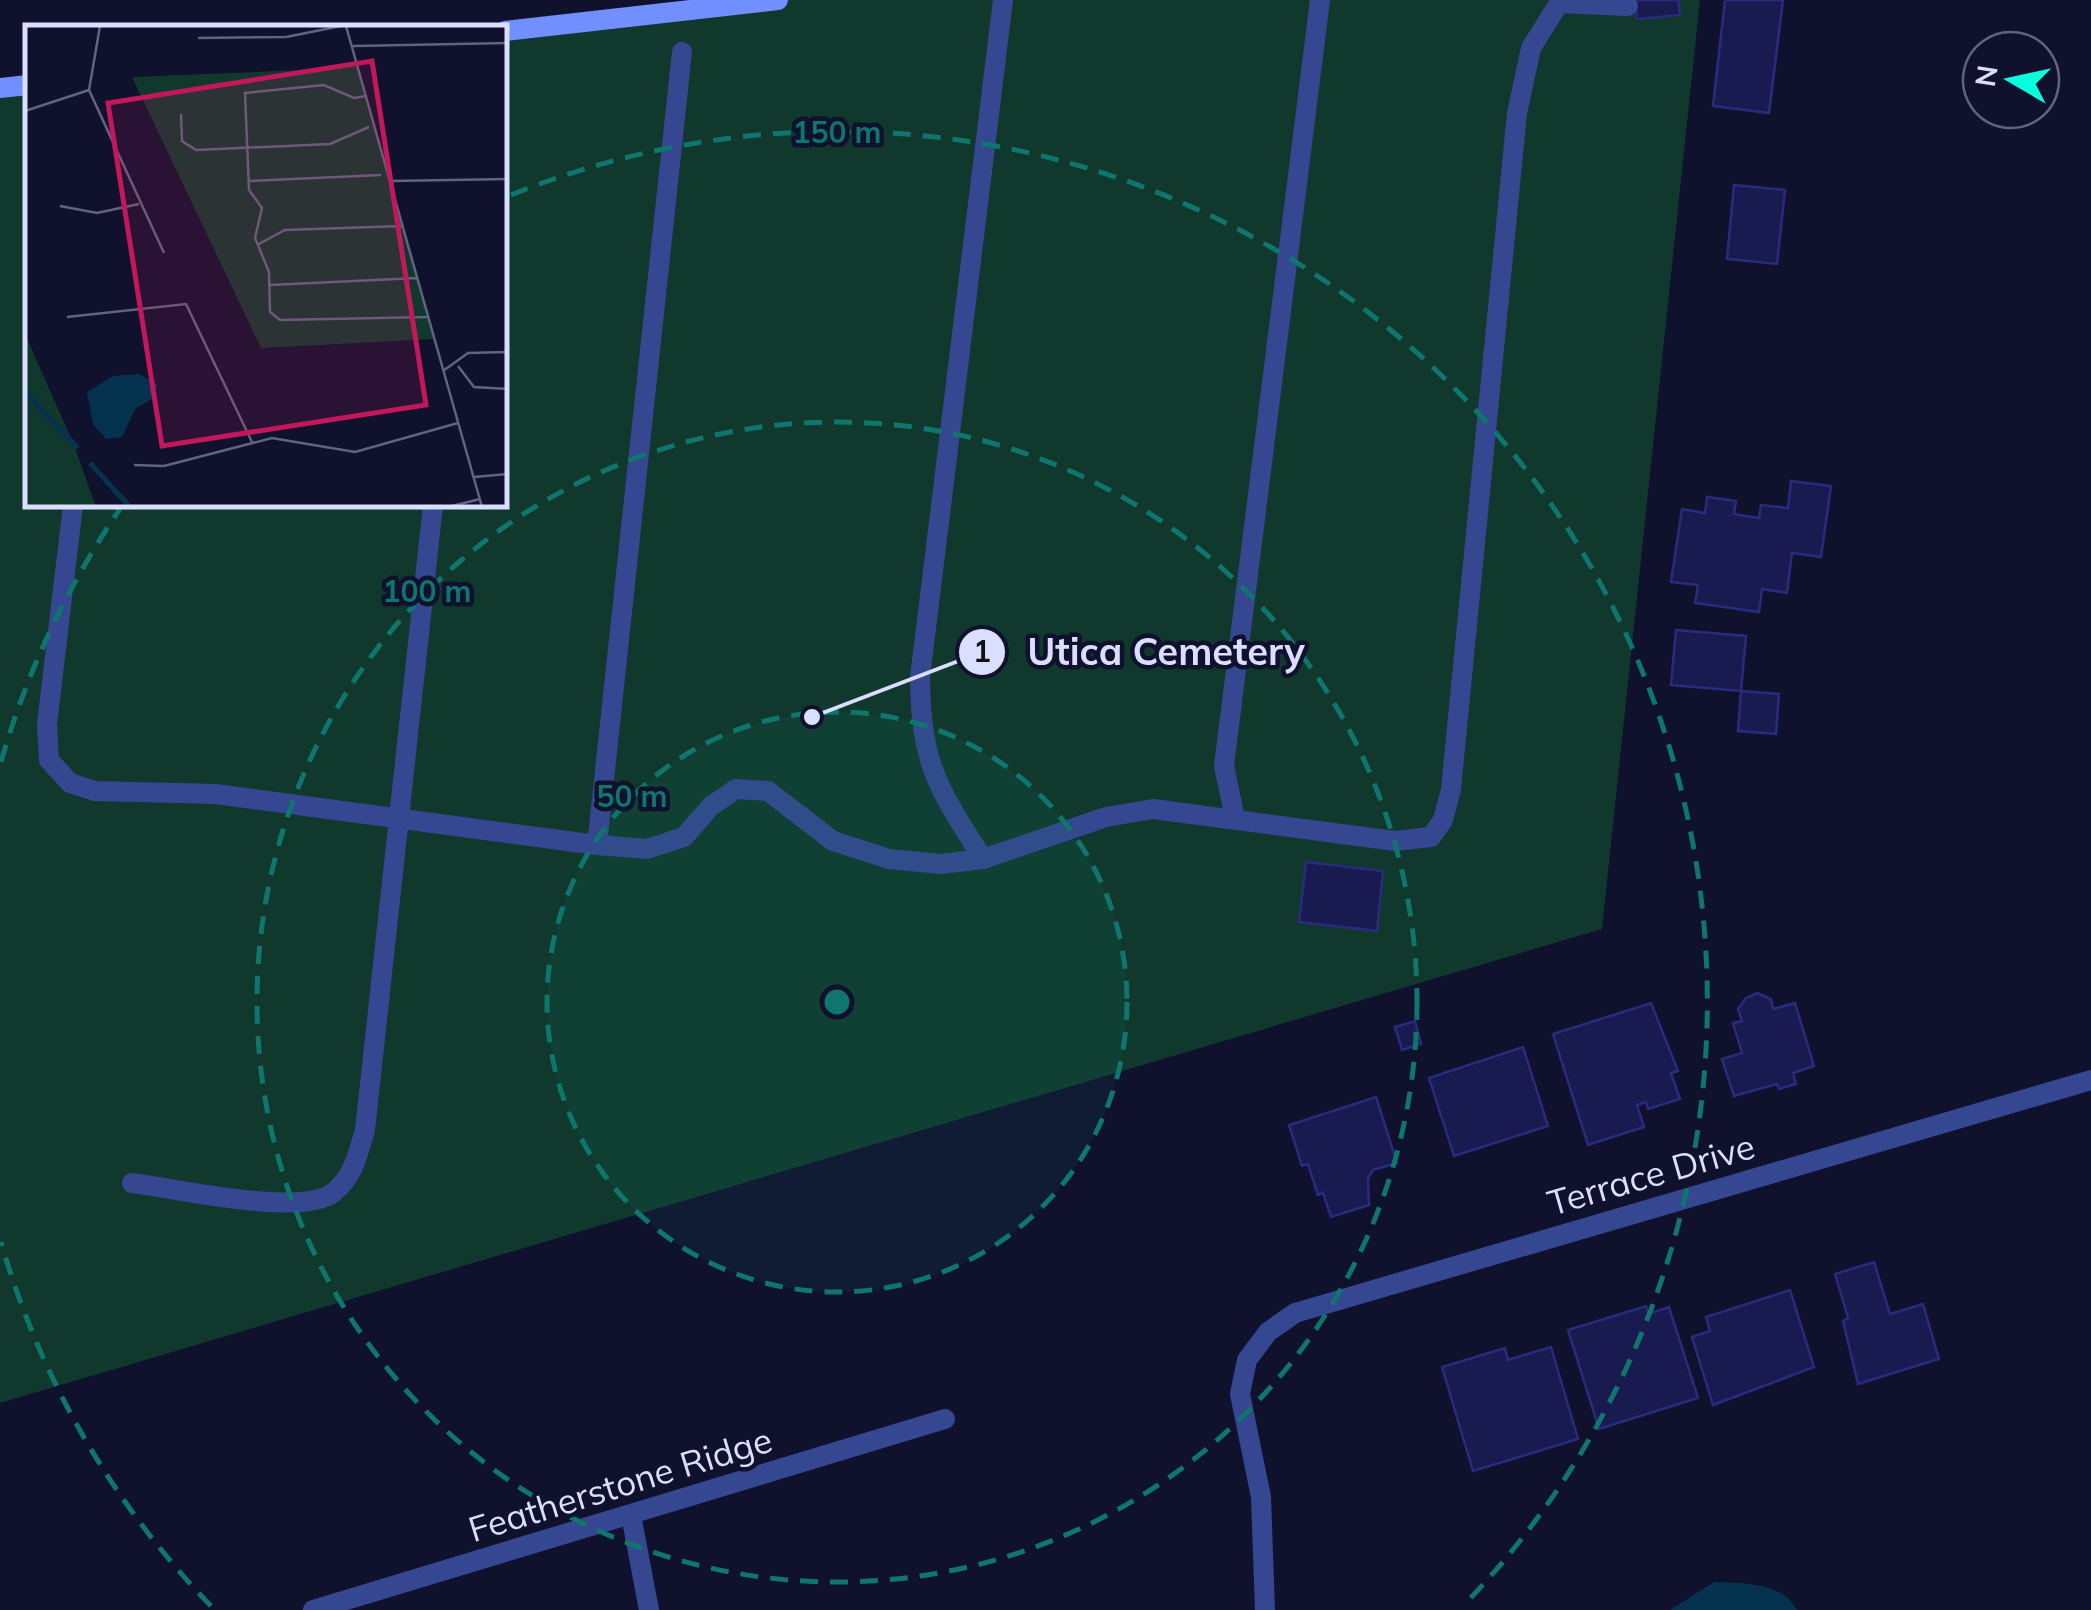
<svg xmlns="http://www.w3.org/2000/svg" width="2091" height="1610" font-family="Mulish,sans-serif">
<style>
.green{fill:#11382d}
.water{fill:#05324f}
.building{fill:#191b50;stroke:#292c7e;stroke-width:2.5}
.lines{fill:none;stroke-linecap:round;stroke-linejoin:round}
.lane{stroke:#354790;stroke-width:20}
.street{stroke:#354790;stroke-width:20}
.secondary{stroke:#728fff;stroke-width:20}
.ring{fill:none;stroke:#0f766e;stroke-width:5;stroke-dasharray:18 12}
.labels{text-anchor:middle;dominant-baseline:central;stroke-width:9;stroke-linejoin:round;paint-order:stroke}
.street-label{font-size:35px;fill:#dbdfff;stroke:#0f112d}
.inset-river{fill:none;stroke:#05324f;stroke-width:5}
.inset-road{fill:none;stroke:#616381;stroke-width:2.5}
.view{fill:#c2185b;fill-opacity:0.15;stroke:#c2185b;stroke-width:5}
.inset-edge{fill:none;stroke:#dbdfff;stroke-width:5}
.centre{fill:#0f766e;stroke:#0f112d;stroke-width:5}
.ring-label{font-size:30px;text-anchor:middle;font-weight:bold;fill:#0f766e;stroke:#0f112d;stroke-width:9;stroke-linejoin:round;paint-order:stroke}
.leader{fill:none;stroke:#dbdfff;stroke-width:4}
.callout-dot{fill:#dbdfff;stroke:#0f112d;stroke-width:4}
.mark-label{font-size:30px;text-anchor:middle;font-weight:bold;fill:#111}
.callout-label{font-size:38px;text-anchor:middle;font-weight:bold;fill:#dbdfff;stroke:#0f112d;stroke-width:9;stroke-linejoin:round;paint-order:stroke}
</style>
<rect width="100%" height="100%" fill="#0f112d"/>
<!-- green -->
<polygon class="green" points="778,0 1700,0 1602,929 0,1403 0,88 27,85 28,505 505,505 505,31"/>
<!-- water -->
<path class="water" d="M1714,1582c27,1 69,0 83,28h-127z"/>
<!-- building -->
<g class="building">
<polygon points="1635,0 1678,0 1680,15 1637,19"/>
<polygon points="1725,0 1783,0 1769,113 1713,106"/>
<polygon points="1734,185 1785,190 1777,264 1727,259"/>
<polygon points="1791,481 1831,486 1821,557 1792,553 1787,593 1762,589 1759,612 1695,603 1698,585 1671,582 1682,509 1705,513 1707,497 1736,501 1734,514 1759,518 1761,505 1788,508"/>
<polygon points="1676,630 1746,636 1741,691 1671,685"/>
<polygon points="1741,691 1779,694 1776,734 1738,731"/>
<polygon points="1306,862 1383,871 1377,931 1299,922"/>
<polygon points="1757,993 1771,999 1773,1009 1795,1003 1814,1066 1793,1073 1796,1084 1779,1089 1777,1084 1734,1096 1722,1059 1742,1053 1733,1023 1742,1021 1738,1009 1746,998"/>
<polygon points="1651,1003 1678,1071 1671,1073 1680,1099 1648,1109 1646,1102 1637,1105 1644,1127 1588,1145 1553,1034"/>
<polygon points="1415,1021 1421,1044 1402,1050 1395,1027"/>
<polygon points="1523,1047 1548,1126 1454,1156 1429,1078"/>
<polygon points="1376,1097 1397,1163 1373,1170 1368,1178 1369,1205 1331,1217 1323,1193 1318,1195 1308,1164 1302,1166 1289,1125"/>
<polygon points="1874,1262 1890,1314 1923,1304 1939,1359 1858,1384 1843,1321 1848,1318 1835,1274"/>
<polygon points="1790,1290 1814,1367 1713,1405 1692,1337 1710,1331 1706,1317"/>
<polygon points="1646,1306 1648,1314 1669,1307 1698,1398 1599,1429 1568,1330"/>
<polygon points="1551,1347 1578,1439 1473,1471 1442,1367 1505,1348 1508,1360"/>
</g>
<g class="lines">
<!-- lane -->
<g class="lane">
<polyline points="1559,3 1628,6"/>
<polyline points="73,505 47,724 49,760 70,783 95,791 216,794 597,845 647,849 684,837 711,806 736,789 768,791 833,841 889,859 941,864 983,859 1106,817 1153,809 1395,841 1431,837 1443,820 1451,789 1517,113 1531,48 1561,0"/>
<polyline points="1235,818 1224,766 1320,0"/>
<polyline points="597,845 682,52"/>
<path d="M983,859c-46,-73 -62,-94 -63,-182l83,-677"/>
<path d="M132,1183c42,5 171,35 202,9 20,-16 24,-39 31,-62l68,-625"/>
</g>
<!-- street -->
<g class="street">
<polyline points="631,1515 649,1610"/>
<polyline points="313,1610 945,1419"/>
<polyline points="1265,1610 1261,1497 1240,1394 1247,1360 1268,1332 1295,1313 2091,1080"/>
</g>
<!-- secondary -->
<g class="secondary">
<polyline points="505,31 778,0"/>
<polyline points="0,88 28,85"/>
</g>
</g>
<!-- distance rings -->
<circle cx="837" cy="1002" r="290" fill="#0f766e" fill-opacity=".12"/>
<g class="ring">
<circle cx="837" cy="1002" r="290"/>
<circle cx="837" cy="1002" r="580"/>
<path d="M211 1606A870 870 0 0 1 1 1242M1 762A870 870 0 0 1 120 509M511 195A870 870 0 0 1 1463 1606"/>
</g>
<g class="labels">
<!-- street labels -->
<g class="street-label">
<text transform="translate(1651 1174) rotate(-16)">Terrace Drive</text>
<text transform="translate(620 1484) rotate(-17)">Featherstone Ridge</text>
</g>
</g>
<!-- overview -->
<g transform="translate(25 25)">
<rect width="482" height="482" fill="#0f112d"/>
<path d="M332,36l77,278 -173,9 -129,-271 195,-8zM0,309l49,111 22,62h-71z" fill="#11382d"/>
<path d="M114,349l18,10 -2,13 -20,12 -13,28 -16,2 -13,-15 -6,-32 26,-16z" fill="#05324f"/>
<path class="inset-river" d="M0,367l53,56M65,438l40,44"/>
<path class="inset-road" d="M75,1l-11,64 75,163M321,1l136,481M173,13l88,-1 55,-11M328,21l155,-3M341,71l-12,2 -30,-13 -79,8 4,97 13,18 -7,30 14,34 1,40 10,8 147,-3M0,86l64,-21M156,89l1,27 14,9 134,-6 39,-17M224,156l132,-6M365,156l118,-2M35,181l37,7 42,-9M232,220l28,-15 117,-4M245,260l147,-7M42,292l119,-13 66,138M433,341l16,21 34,2M418,346l25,-18 40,-1M109,440l30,1 108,-28 83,14 103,-29M449,452l34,-3M423,482l32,-8"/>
<path class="view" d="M347,36l54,344 -264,41 -54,-343z"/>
<rect width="482" height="482" class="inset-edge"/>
</g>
<circle cx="837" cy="1002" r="15" class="centre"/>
<g class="ring-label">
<text x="837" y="143">150 m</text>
<text x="427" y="602">100 m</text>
<text x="632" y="807">50 m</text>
</g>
<!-- callouts -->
<path class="leader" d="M812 717L982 652"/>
<g class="callout-dot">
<circle cx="812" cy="717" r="10"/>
<circle cx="982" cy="652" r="25"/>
</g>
<g class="mark-label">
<text x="982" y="662">1</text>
</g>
<g class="callout-label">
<text x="1166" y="665">Utica Cemetery</text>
</g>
<!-- north arrow -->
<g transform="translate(2011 80) rotate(279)"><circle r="48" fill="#0f112d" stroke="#616381" stroke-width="2.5"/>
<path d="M0-8L18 38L0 25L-18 38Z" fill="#07ffdd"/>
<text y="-15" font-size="28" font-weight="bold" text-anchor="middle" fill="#dbdfff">N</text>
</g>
</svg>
